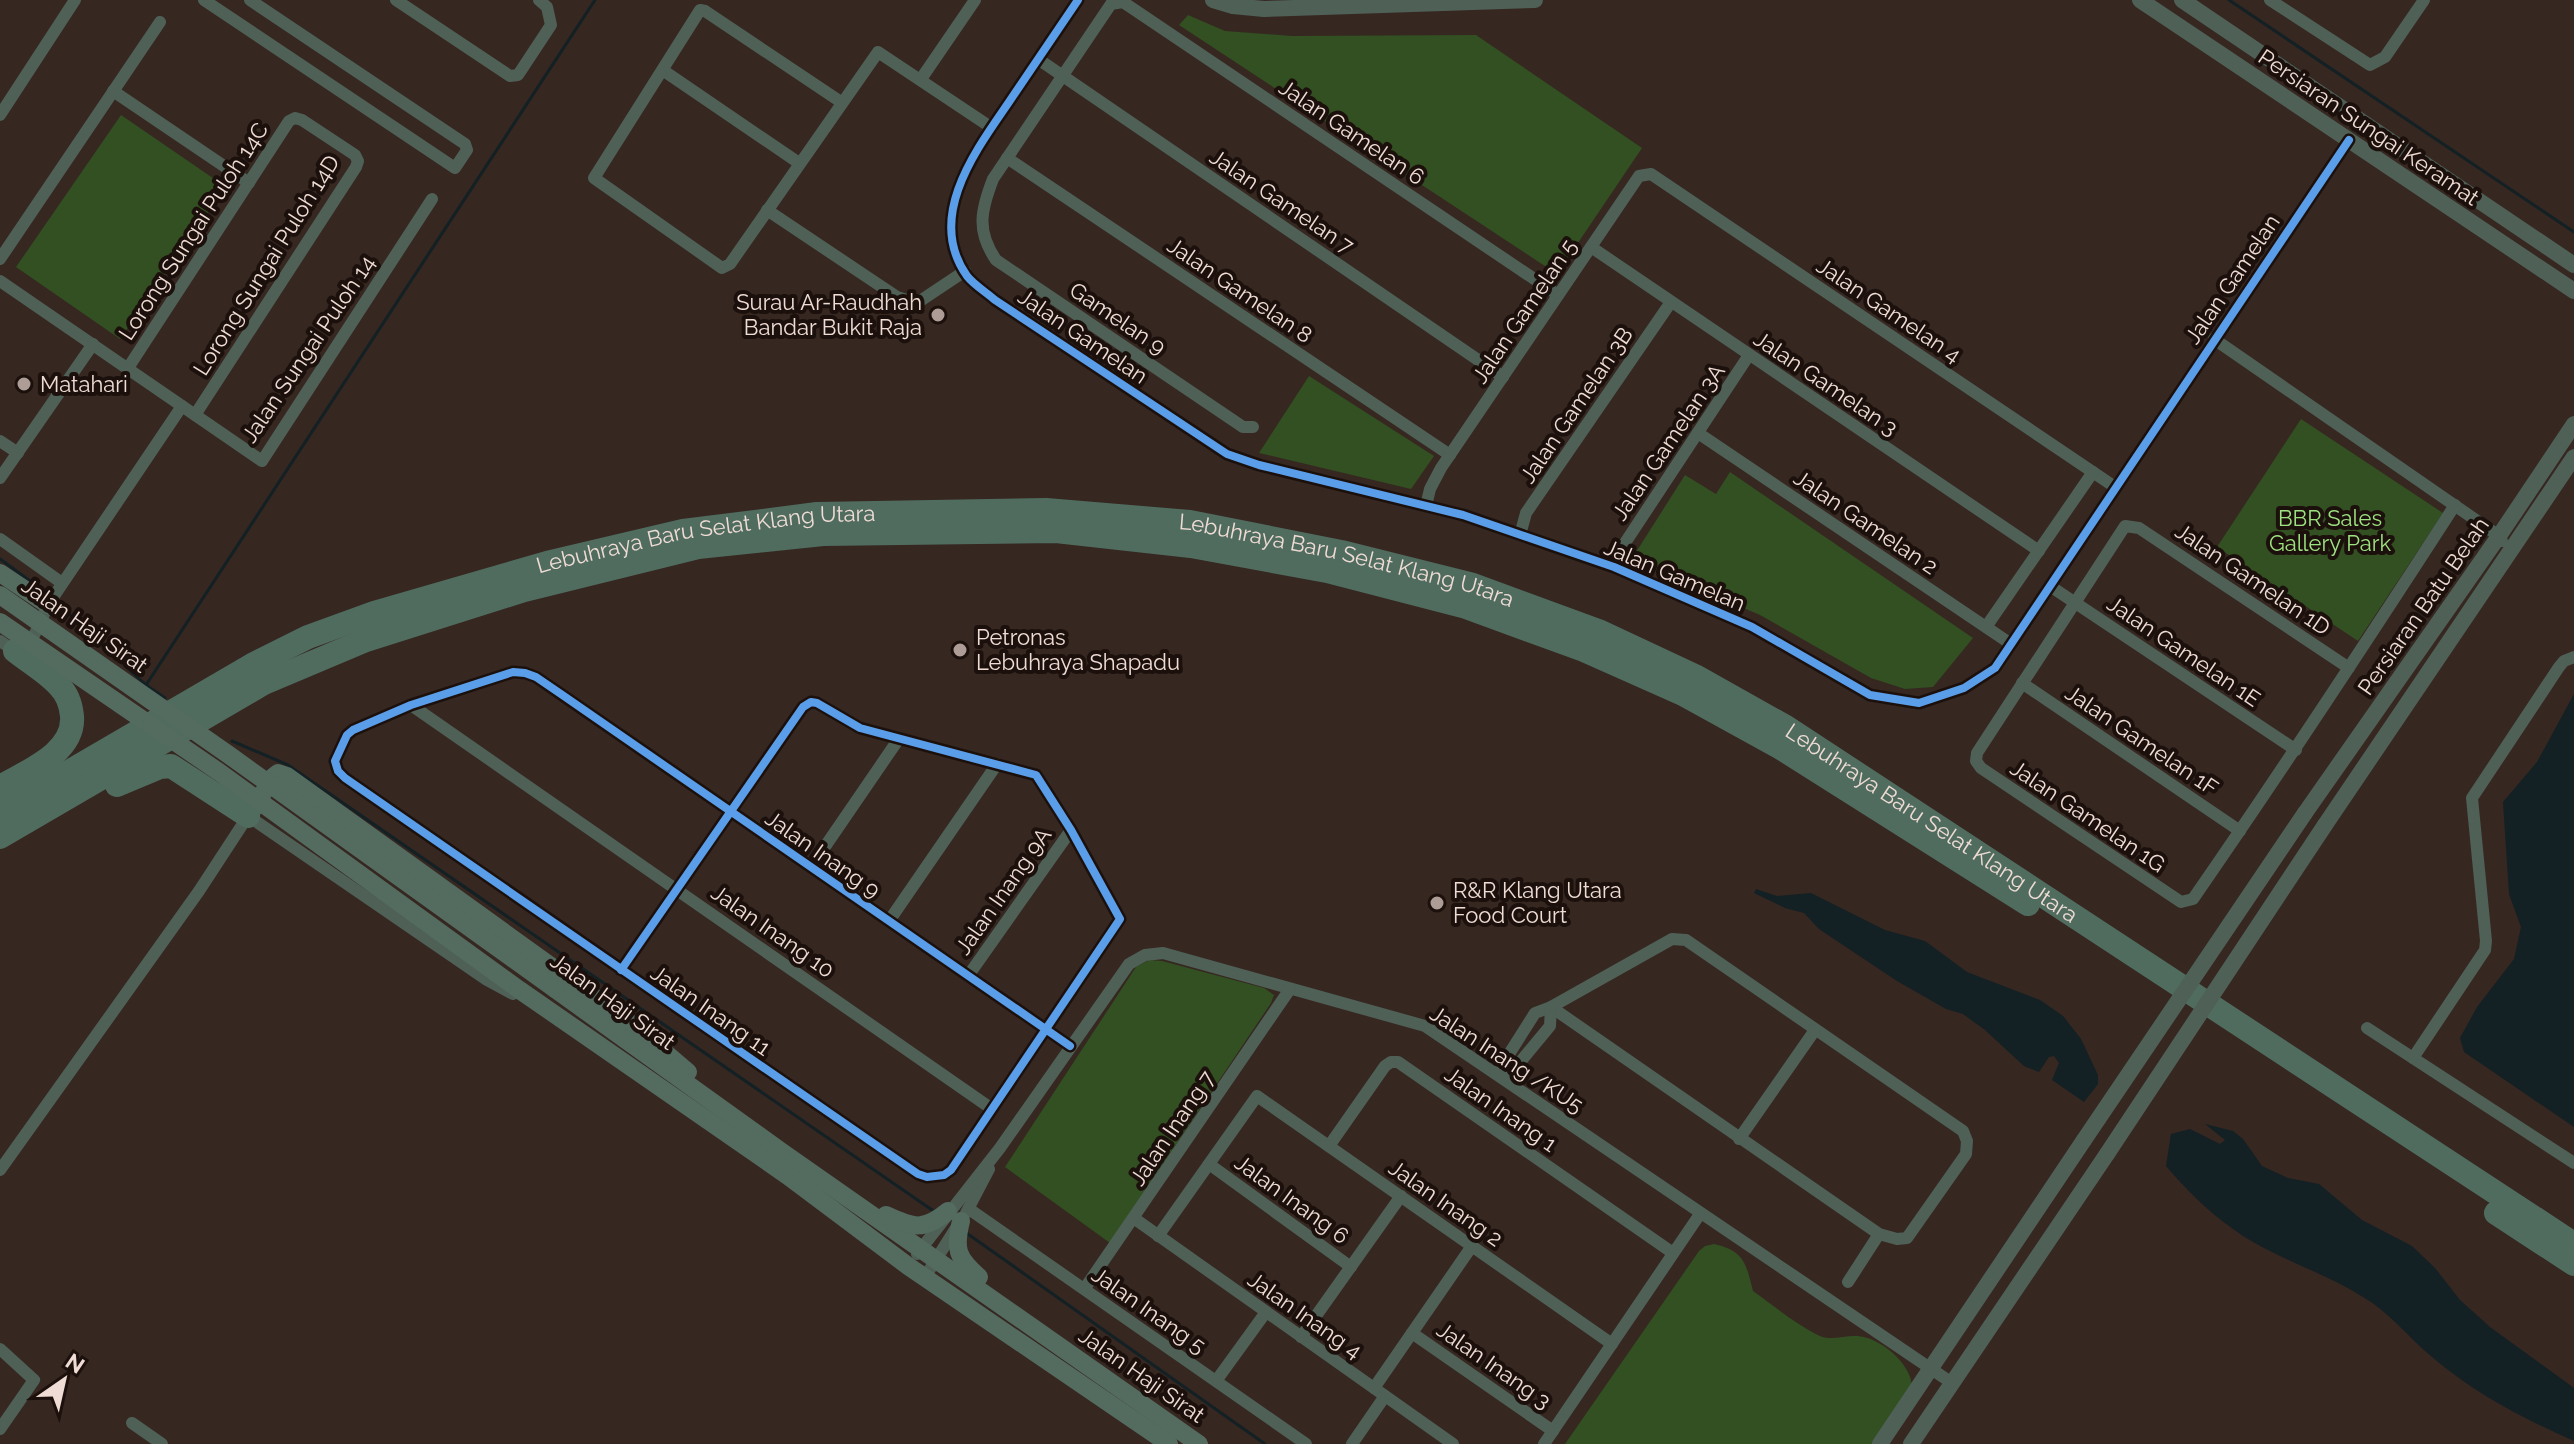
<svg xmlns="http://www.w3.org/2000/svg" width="2574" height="1444" font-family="Raleway,sans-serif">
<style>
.green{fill:#325021}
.water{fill:#132024}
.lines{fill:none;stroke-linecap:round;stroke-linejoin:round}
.stream{stroke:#132024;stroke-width:3}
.minor{stroke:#4f6057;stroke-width:12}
.tertiary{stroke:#4f6057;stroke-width:16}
.secondary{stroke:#546b60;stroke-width:18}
.motorway{stroke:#506c5f;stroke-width:24}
.tertiary-bridge{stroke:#4f6057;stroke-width:16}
.secondary-bridge{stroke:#546b60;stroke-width:18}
.cycleway-casing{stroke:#1c100c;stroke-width:13}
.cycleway{stroke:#5a9eea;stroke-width:8}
.poi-dot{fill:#ae9d96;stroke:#1c100c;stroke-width:3}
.labels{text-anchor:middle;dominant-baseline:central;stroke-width:8;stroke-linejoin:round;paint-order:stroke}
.street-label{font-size:22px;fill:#efdcd5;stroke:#1c100c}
.poi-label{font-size:22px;fill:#efdcd5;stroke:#1c100c;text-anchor:start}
.park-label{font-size:22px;fill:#9de280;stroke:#1c100c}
</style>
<rect width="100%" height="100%" fill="#362721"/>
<!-- green -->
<g class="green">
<polygon points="1188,15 1225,31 1292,36 1476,35 1642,148 1557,274 1179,25"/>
<polygon points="121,115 226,187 120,339 16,267"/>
<polygon points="1309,376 1434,456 1411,489 1259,453"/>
<polygon points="2301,419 2443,513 2358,641 2217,547"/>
<polygon points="1730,472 1973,638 1933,687 1905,689 1871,678 1760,615 1631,560 1685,475 1716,494"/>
<polygon points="1149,960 1162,961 1264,988 1274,995 1271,1003 1110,1243 1005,1167 1136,967"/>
<path d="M1714,1244c31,7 32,20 39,47 21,15 44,34 67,45 11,5 26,-1 37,0 23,1 55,28 55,51l-38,57h-309l134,-193 6,-5z"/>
</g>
<!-- water -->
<g class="water">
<polygon points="2574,694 2574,1127 2464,1052 2460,1038 2477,1007 2514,959 2521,927 2509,894 2503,802 2537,762"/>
<polygon points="1756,889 1777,896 1811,893 1885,930 1925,941 1967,972 2040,1000 2063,1016 2081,1039 2098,1075 2098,1084 2084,1102 2052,1080 2059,1063 2054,1056 2049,1057 2039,1072 2024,1066 1985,1030 1963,1014 1946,1009 1897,981 1819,929 1804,913 1785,908 1754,893"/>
<path d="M2205,1124l28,7 10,8 19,27 26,12 31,6 43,36 50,26 23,22 25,32 30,27 84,61v53c-50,-22 -100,-48 -142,-84 -23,-19 -43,-45 -69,-60 -38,-24 -82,-37 -120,-61 -30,-20 -54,-43 -77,-70l5,-32 19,-5 30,15 5,-4z"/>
</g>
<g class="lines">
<!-- stream -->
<g class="stream">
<polyline points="2229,0 2574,232"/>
<polyline points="0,559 49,595"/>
<polyline points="54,600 146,685 595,0"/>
<polyline points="146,685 165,698"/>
<polyline points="232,741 288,765 935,1212"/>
<polyline points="965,1232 1265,1444"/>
</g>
<!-- minor -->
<g class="minor">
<polyline points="204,0 455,168 467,150 465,144 250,0"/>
<polyline points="396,0 510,76 518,75 551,25 547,7 539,0"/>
<path d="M1078,0c-23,34 -46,68 -69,102 -33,48 -84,115 -42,174 7,9 19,16 28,24l232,154 32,11 204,50 151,52 138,60 118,68 49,8 45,-15 31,-20 354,-528"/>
<polyline points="2270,0 2370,65 2385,57 2424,0"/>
<polyline points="1038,59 1503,377"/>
<polyline points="664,71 799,163"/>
<polyline points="921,79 975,0"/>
<polyline points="113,91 249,183"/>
<polyline points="841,102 705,11 700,10 594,178 722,268 730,264 878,52 992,128"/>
<polyline points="0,115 75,0"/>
<polyline points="1007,158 1450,455"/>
<polyline points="767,210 897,297 917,303 965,271"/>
<polyline points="1591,247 2039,551"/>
<polyline points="0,259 160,22"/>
<polyline points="0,281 262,461 432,199"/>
<polyline points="2214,339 2499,536 2502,541"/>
<polyline points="128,368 289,121 295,118 302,120 355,155 358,161 356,167 195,415"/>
<path d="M1253,427h-10l-247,-167c-20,-29 -15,-50 -3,-81l118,-175 12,-2 435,293"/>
<polyline points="1698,433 2011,644"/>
<polyline points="0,441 18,453"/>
<polyline points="0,478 93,344"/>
<polyline points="1426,506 1430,489 1441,468 1639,176 1651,174 2115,487"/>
<polyline points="1520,535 1526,513 1671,302"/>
<polyline points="0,539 62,583"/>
<polyline points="1614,567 1619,552 1749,355"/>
<polyline points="2050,586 2296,750"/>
<polyline points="1986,627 2093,472"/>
<path d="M0,641l15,10c21,-8 24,-28 33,-46l134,-199"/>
<path d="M2349,668l-210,-140 -14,-2 -148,227 -1,8 5,7 200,134 12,-3c90,-130 176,-261 262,-394"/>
<polyline points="2022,683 2240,831"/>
<polyline points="411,705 992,1109"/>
<polyline points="811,867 898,740"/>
<polyline points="889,921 997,764"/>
<path d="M621,970l182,-263 8,-5 6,1 43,25 176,47 35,55 49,89 -4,6 -165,245 -7,5 -17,2 -9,-3 -216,-149 -357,-247 -7,-7 -3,-10 12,-26 6,-5 58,-25 102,-33 12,1 11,4c179,122 356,247 534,369"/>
<polyline points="968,976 1071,830"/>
<polyline points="2367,1028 2574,1163"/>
<polyline points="2413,1058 2485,950 2486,941 2472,798 2559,667 2564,661 2574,657"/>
<polyline points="1497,1073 1535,1013 1551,1007 1672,939 1686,940 1963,1131 1967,1141 1966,1154 1907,1238 1897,1239 1879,1234 1551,1007"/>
<polyline points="1506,1079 1550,1026 1551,1007"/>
<polyline points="1739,1139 1815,1030"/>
<polyline points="1329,1146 1385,1066 1391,1062 1398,1062 1673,1253"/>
<polyline points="1209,1164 1351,1267"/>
<polyline points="0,1170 199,891 248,816 487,980 513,994"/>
<polyline points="969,1209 1306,1444"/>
<polyline points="966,1213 989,1169"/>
<polyline points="1135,1219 1453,1444"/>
<polyline points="1158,1236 1257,1096 1612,1344"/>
<polyline points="917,1254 1000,1148 1129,964 1145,955 1163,953 1425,1026 1952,1383"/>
<polyline points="925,1277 956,1228"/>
<polyline points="1848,1282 1879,1234"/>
<polyline points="1085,1288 1290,989"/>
<polyline points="1412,1333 1553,1431"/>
<polyline points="1301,1337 1401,1196"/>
<polyline points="0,1349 34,1380 0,1429"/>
<polyline points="1216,1381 1266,1312"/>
<polyline points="1374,1388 1472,1246"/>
<polyline points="132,1423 162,1444"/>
<polyline points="1352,1444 1385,1396"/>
<polyline points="1544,1444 1700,1214"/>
</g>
<!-- tertiary -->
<g class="tertiary">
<polyline points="1213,0 1233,6 1264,9 1535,0"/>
<polyline points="2140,0 2574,291"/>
<polyline points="2182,0 2574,265"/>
<polyline points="2305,813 2499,536 2574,424"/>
<polyline points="2325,825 2574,457"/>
<polyline points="1880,1444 2084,1140"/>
<polyline points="1911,1444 2107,1154"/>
</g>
<!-- secondary -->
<g class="secondary">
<polyline points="0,573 48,605"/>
<polyline points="250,814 273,777 278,773 287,776 634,1026 688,1072"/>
<polyline points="555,989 782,1152 1199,1444"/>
<polyline points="521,991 788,1176 908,1266 1169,1444"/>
<path d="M886,1215c28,13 38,16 62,-4"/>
<path d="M961,1221c-7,28 -4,37 18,56"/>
</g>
<!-- motorway -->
<g class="motorway">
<polyline points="117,785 160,767 171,766 248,816"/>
<path d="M0,787c27,-16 75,-34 72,-71 -1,-10 -5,-22 -12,-29 -12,-14 -30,-24 -45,-36"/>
<path id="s1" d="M0,812l252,-147 56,-28 66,-24 173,-50 136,-32 134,-17 229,-4 144,12 151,30 132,33 128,47 94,44 91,51 788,517"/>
<polyline points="0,837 264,683 366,640 524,590 698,547 823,534 1056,531 1191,546 1327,571 1466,607 1584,650 1683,694 1781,748 2028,904"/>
<polyline points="2496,1213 2574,1264"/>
</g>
<!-- tertiary-bridge -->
<g class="tertiary-bridge">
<polyline points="2084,1140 2305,813"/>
<polyline points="2107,1154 2325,825"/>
</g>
<!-- secondary-bridge -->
<g class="secondary-bridge">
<polyline points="0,595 229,755 555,989"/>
<polyline points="0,622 219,772 521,991"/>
</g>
<!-- cycleway casing -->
<g class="cycleway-casing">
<g id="cycleway">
<path d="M1078,0c-23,34 -46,68 -69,102 -33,48 -84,115 -42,174 7,9 19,16 28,24l232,154 32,11 204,50 151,52 138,60 118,68 49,8 45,-15 31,-20 354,-528"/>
<path d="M621,970l182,-263 8,-5 6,1 43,25 176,47 35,55 49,89 -4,6 -165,245 -7,5 -17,2 -9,-3 -216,-149 -357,-247 -7,-7 -3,-10 12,-26 6,-5 58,-25 102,-33 12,1 11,4c179,122 356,247 534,369"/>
</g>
</g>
<!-- cycleway -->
<use href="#cycleway" class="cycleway"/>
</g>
<!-- markers -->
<g class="poi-dot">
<circle cx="938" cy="315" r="8"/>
<circle cx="24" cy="384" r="8"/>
<circle cx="960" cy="650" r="8"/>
<circle cx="1437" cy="903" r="8"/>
</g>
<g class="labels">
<!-- street labels -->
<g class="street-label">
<text transform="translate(2369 127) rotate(34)">Persiaran Sungai Keramat</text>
<text transform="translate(1352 132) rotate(34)">Jalan Gamelan 6</text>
<text transform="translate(1282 201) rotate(34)">Jalan Gamelan 7</text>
<text transform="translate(193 231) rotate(-57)">Lorong Sungai Puloh 14C</text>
<text transform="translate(266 265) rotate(-58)">Lorong Sungai Puloh 14D</text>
<text transform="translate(2232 279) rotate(-56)">Jalan Gamelan</text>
<text transform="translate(1240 290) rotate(34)">Jalan Gamelan 8</text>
<text transform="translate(1889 310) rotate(34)">Jalan Gamelan 4</text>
<text transform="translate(1524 311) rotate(-56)">Jalan Gamelan 5</text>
<text transform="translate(1118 318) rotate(34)">Gamelan 9</text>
<text transform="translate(1083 336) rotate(34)">Jalan Gamelan</text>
<text transform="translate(308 349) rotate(-56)">Jalan Sungai Puloh 14</text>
<text transform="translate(1826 383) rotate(34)">Jalan Gamelan 3</text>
<text transform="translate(1576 405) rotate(-56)">Jalan Gamelan 3B</text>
<text transform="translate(1668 442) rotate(-56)">Jalan Gamelan 3A</text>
<text transform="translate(1866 522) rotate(34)">Jalan Gamelan 2</text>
<text stroke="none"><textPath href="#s1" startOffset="766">Lebuhraya Baru Selat Klang Utara</textPath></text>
<text stroke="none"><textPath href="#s1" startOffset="1414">Lebuhraya Baru Selat Klang Utara</textPath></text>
<text transform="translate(1675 575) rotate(23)">Jalan Gamelan</text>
<text transform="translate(2253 579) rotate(34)">Jalan Gamelan 1D</text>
<text transform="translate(2423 606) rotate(-55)">Persiaran Batu Belah</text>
<text transform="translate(85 625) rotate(35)">Jalan Haji Sirat</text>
<text transform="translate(2184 651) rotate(34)">Jalan Gamelan 1E</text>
<text transform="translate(2142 740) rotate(34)">Jalan Gamelan 1F</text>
<text transform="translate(2088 816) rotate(34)">Jalan Gamelan 1G</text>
<text stroke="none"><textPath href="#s1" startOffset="2062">Lebuhraya Baru Selat Klang Utara</textPath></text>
<text transform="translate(823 854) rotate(35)">Jalan Inang 9</text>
<text transform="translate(1003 891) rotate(-55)">Jalan Inang 9A</text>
<text transform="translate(773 931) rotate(35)">Jalan Inang 10</text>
<text transform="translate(613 1001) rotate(36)">Jalan Haji Sirat</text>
<text transform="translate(711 1010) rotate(35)">Jalan Inang 11</text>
<text transform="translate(1507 1059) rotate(33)">Jalan Inang /KU5</text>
<text transform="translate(1501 1109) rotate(35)">Jalan Inang 1</text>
<text transform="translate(1172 1128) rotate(-56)">Jalan Inang 7</text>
<text transform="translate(1292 1199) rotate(36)">Jalan Inang 6</text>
<text transform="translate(1446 1203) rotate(35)">Jalan Inang 2</text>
<text transform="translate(1149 1310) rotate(35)">Jalan Inang 5</text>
<text transform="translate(1305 1315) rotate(35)">Jalan Inang 4</text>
<text transform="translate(1494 1365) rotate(35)">Jalan Inang 3</text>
<text transform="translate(1142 1375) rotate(35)">Jalan Haji Sirat</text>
</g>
<!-- poi labels -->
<g class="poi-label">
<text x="922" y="302" text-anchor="end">Surau Ar-Raudhah<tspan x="922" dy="25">Bandar Bukit Raja</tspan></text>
<text x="40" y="384">Matahari</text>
<text x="976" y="637">Petronas<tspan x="976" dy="25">Lebuhraya Shapadu</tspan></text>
<text x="1453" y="890">R&amp;R Klang Utara<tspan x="1453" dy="25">Food Court</tspan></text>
</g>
<!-- park labels -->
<g class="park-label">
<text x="2330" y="518">BBR Sales<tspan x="2330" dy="25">Gallery Park</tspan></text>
</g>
</g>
<!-- north arrow -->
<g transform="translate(64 1380) rotate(34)" stroke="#1c100c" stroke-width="6" paint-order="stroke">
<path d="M0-6L14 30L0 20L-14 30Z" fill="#efdcd5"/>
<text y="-12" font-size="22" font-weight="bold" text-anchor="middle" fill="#efdcd5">N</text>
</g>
</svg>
